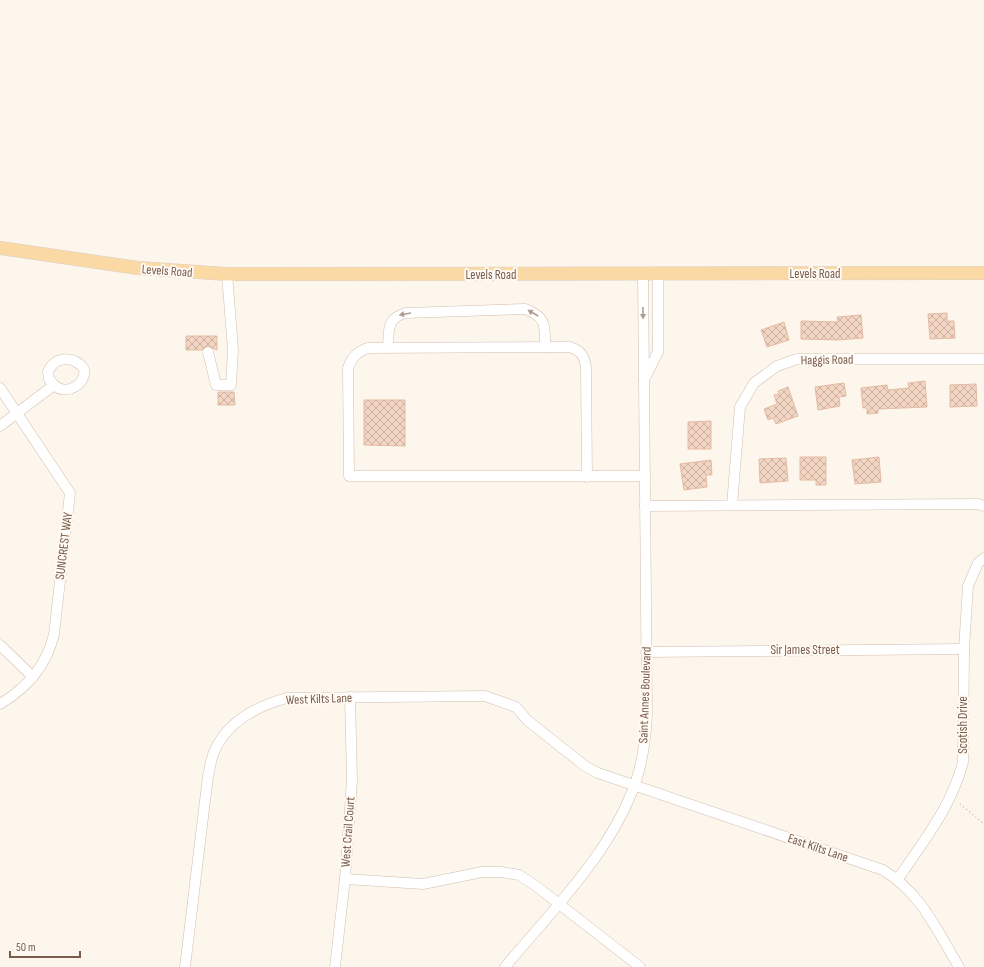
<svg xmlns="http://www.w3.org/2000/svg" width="984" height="967" font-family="'Sofia Sans Condensed',sans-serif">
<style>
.building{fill:url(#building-cross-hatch);stroke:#e6bba3}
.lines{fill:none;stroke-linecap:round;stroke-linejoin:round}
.minor-casing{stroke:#d1beb0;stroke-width:11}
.major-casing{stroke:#dad1cd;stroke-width:14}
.path{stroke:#d9b8a5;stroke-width:1.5;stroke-dasharray:1 3;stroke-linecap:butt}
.minor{stroke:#fff;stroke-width:10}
.major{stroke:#fbd9a5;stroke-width:13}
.oneway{fill:#af9d94}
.labels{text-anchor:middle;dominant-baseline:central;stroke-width:4;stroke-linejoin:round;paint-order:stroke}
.street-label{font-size:13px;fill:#7a5c4d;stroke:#fffaf3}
</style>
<defs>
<pattern id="building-cross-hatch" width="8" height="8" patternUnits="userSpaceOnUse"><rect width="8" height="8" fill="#f3d5c3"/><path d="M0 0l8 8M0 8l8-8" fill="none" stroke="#cab0a1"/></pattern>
</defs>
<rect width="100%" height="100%" fill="#fdf6ec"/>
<!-- building -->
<g class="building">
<polygon points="947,313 947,321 954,321 955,338 930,339 928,314"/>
<polygon points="861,315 863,338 839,340 801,339 801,321 838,322 837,317"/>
<polygon points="784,322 789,340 767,347 761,330"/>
<polygon points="186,336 217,336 217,350 207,346 202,350 186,350"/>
<polygon points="925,381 927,407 878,409 878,413 867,414 867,408 863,408 861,388 887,385 888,390 909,388 908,383"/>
<polygon points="844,383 846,396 839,397 840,406 818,410 815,387"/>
<polygon points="976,384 977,406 950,407 950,385"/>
<polygon points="788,387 798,416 776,424 773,418 768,420 764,409 777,404 774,395 779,394 778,391"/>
<polygon points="218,392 234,392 235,405 218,405"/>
<polygon points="364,400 405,400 405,446 364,445"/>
<polygon points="711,421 711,449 688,449 688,422"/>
<polygon points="800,457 826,457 826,485 816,485 816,480 800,480"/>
<polygon points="879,457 881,482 855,484 852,460"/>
<polygon points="786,458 788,481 760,483 759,459"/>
<polygon points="711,460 712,475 706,475 707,487 684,490 680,464"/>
</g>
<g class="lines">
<!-- minor casing -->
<g class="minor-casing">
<g id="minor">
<polyline points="643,274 644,380 658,352 658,274"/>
<path d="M388,348c1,-17 -2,-30 18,-35l119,-4c22,8 20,18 20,38"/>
<polyline points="208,352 216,385 231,385 233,350 227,274"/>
<path d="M0,388l70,105 -16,141c-7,31 -27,54 -54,70"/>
<path d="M0,426l54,-41 -5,-6 -1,-7c6,-16 26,-17 36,-3 3,16 -19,27 -30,16"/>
<path d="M587,477l-1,-110c-2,-12 -5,-16 -16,-20l-202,1c-11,4 -16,9 -20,20l1,108h296"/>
<polyline points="732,505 740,407 754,383 777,366 797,359 984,359"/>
<polyline points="645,506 978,504 984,506"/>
<polyline points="0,645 33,677"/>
<polyline points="646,652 964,649"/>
<polyline points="345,879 423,884 482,872 501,872 519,875 536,886 640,967"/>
<path d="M898,879c26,-39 53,-71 65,-117l1,-113 4,-63 10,-23 6,-5"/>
<path d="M185,967l23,-191c2,-7 3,-17 6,-24 13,-30 43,-46 73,-54l198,-2 31,11 11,13 58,46 13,7 285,97c39,24 53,59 76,97"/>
<polyline points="335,967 345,879 352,780 350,697"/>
<path d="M505,967c49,-59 113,-121 134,-196 5,-19 7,-38 8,-57l-3,-334"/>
</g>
</g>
<!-- major casing -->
<g class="major-casing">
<polyline id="major" points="0,248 138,268 227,274 984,273"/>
</g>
<!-- path -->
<polyline class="path" points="960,804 984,824"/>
<!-- minor -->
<use href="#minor" class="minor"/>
<!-- major -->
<use href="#major" class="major"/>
</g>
<!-- one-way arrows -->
<defs><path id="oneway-solid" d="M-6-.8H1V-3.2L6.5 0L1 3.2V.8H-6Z"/></defs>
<g class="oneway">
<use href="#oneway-solid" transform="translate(533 313) rotate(-150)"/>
<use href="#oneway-solid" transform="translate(643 313) rotate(89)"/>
<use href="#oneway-solid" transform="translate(405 314) rotate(170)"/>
</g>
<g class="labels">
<!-- street labels -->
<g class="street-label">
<text transform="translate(167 271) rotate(4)">Levels Road</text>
<text x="815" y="274">Levels Road</text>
<text x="491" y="275">Levels Road</text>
<text transform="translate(827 360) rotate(-1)">Haggis Road</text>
<text transform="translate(64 546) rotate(-83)">SUNCREST WAY</text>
<text x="805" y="650">Sir James Street</text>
<text transform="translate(645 695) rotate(-88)">Saint Annes Boulevard</text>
<text transform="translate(319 699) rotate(-2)">West Kilts Lane</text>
<text transform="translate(963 725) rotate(-90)">Scotish Drive</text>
<text transform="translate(348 832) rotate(-86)">West Crail Court</text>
<text transform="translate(818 848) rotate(19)">East Kilts Lane</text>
</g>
</g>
<!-- scale -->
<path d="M10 951v6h70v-6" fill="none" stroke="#7a5c4d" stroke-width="2"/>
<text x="16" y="951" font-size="12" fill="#7a5c4d" stroke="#fffaf3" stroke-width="3" paint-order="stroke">50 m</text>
</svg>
